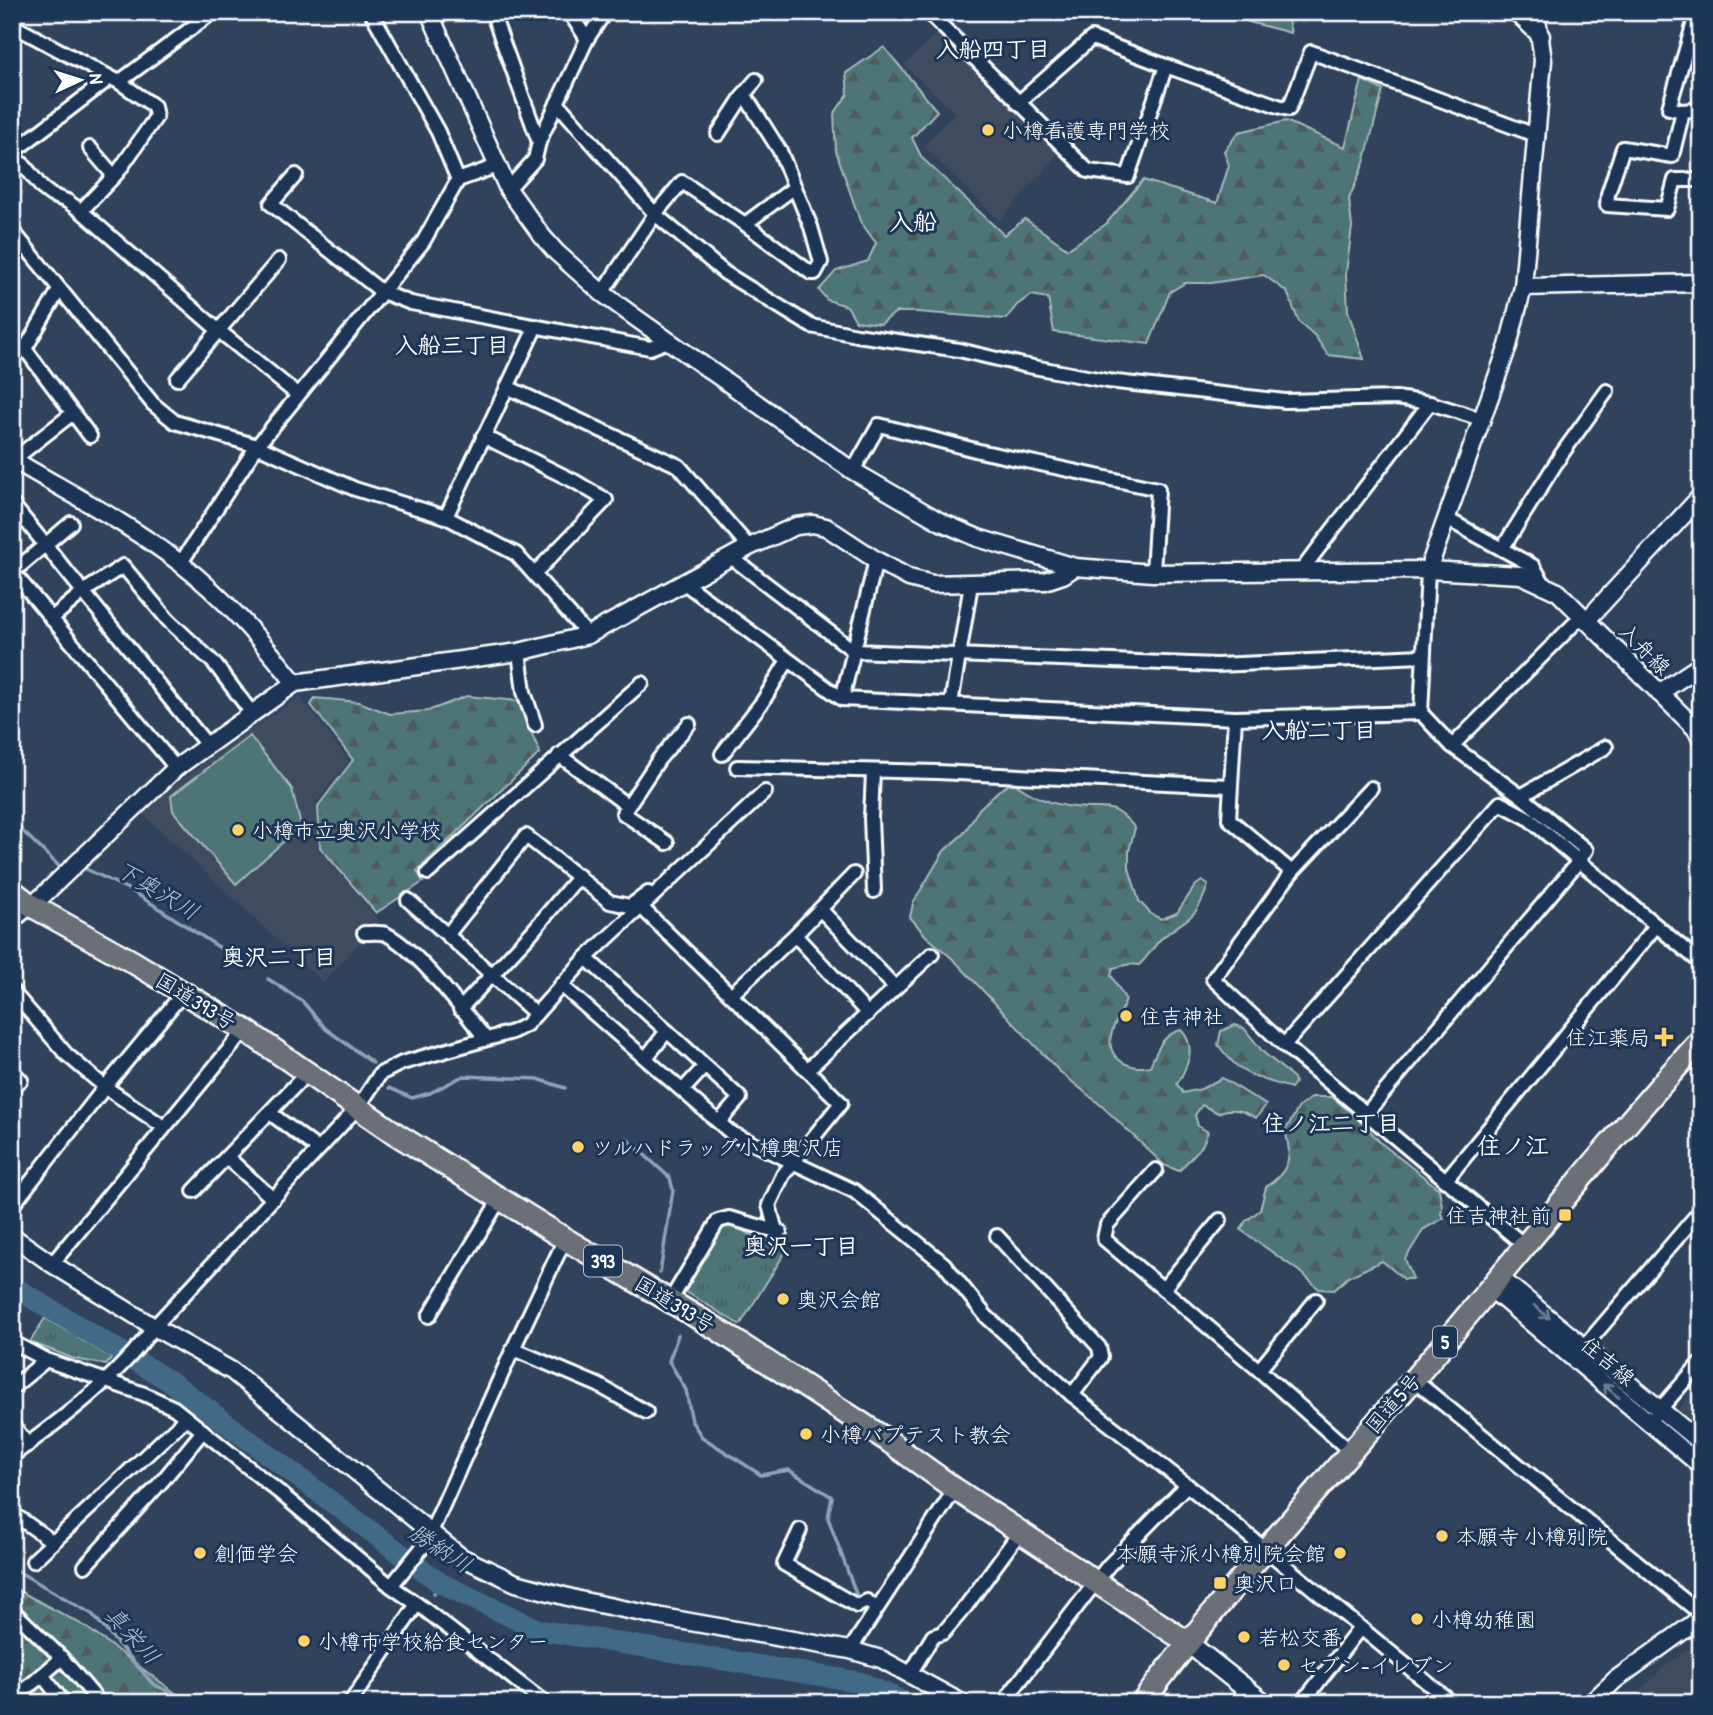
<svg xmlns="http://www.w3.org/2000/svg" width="1713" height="1715" font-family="'Patrick Hand','Klee One',sans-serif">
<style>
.built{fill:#3f4b61}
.grass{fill:#4e7476;stroke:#a6baba;stroke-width:2}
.forest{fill:url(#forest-firs);stroke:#a6baba;stroke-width:2}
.park{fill:url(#park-tufts);stroke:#a6baba;stroke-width:2}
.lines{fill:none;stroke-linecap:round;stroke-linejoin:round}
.stream{stroke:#8ca6b6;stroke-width:3.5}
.river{stroke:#406b86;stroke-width:21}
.minor-casing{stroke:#fff;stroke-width:18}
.tertiary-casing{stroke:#fff;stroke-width:21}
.secondary-casing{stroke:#fff;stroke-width:23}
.trunk-casing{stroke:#fff;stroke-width:26}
.minor{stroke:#1d3557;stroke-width:12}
.tertiary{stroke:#1d3557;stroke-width:16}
.secondary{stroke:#1d3557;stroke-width:18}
.trunk{stroke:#6a7074;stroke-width:21}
.oneway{stroke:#6c7c92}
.poi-dot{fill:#ffd166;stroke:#1d3557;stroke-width:2.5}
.labels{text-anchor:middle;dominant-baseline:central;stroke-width:6;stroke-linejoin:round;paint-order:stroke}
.shield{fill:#1d3557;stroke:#bbc2cd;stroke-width:2}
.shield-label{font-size:19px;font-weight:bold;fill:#fff}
.poi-label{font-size:21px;fill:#fff;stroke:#1d3557;text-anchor:start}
.street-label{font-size:21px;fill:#fff;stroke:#1d3557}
.neighbourhood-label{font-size:23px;font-weight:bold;fill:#fff;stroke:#1d3557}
.water-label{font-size:23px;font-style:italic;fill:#b3c4cf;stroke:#1d3557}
.quarter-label{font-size:24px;font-weight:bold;fill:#fff;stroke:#1d3557}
</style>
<defs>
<pattern id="forest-firs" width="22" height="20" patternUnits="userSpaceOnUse" patternTransform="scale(1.75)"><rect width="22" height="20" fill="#4e7476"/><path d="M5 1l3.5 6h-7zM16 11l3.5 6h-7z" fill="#4d5c5d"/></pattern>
<pattern id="park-tufts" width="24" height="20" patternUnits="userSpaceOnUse" patternTransform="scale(1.75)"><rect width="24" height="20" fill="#4e7476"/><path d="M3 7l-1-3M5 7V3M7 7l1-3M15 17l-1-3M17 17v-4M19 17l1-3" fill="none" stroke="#4d5c5d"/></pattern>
</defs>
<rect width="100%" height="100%" fill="#31425d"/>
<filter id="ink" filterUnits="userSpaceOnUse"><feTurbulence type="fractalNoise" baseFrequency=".0143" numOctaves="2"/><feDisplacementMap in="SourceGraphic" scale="14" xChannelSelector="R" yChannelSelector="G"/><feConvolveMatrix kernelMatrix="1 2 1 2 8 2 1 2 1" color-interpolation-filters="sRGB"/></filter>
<g filter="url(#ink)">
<!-- built -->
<g class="built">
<polygon points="940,30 1059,153 1000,221 923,146 955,113 904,65"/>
<polygon points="300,696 349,761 316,803 318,846 379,922 323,983 142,813 211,757"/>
<polygon points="1701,1384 1701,1428 1678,1410"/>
<polygon points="1701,1640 1701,1703 1629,1702 1665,1666"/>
</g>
<!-- grass -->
<polygon class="grass" points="250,736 292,789 301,826 236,884 173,811 171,796"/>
<!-- forest -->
<g class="forest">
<polygon points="1224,12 1286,12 1291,33 1249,22"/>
<polygon points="884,47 937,111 912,138 922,158 1004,235 1025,219 1068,249 1106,224 1143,180 1217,203 1229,165 1224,151 1239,132 1286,121 1345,147 1362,80 1383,90 1364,163 1349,199 1352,227 1346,273 1348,311 1364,359 1328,355 1315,336 1299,322 1287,292 1264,275 1211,283 1185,283 1170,292 1149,344 1054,332 1048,298 1031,295 1017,305 1006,319 917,312 896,312 881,324 856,321 847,306 827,300 819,290 836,271 868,261 876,243 860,221 836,151 834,114 848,94 846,73"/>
<polygon points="467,696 518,701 540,753 417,871 423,882 376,913 320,847 318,806 353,760 311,705 315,698 359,702 390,714 428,711"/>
<path d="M1013,782c18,14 40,23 62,25 31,4 37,-7 60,21l-6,23v17l10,33 12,13 10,5 16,-6 18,-27 7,-5 6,4c-12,37 -22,32 -47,54 -8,8 -13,18 -22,26l-9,-1 -17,4 -2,7 15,25c-4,11 -11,21 -14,32 -8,26 17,39 38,34 7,-15 12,-32 31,-36 16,16 7,36 -4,54l6,9 18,-4 21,-11 44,27 -10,13c-12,-7 -25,-12 -38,-5l-16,-8 -7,10 3,11 10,6 -6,14 -23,25 -15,-6 -61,-58 -44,-36 -104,-110 -30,-26 -15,-18 3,-14 31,-52 20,-18 15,-24 19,-18z"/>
<path d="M1235,1025l9,3 19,24 31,26 1,5 -4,5c-38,-12 -48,-10 -73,-43l3,-14z"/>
<path d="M1312,1097h20l25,20 24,26 58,46 3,17 -1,8 3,4 -20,11 -19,30 8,20h-9l-22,-18 -34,16 -14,13 -15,-1 -16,-15 -62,-44 4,-8 15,-12 6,-23c23,-16 27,-29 19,-56l14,-24z"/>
<polygon points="12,1587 83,1625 189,1703 12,1703"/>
</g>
<!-- park -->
<g class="park">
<polygon points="732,1226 786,1251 740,1325 683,1290 722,1228"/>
<polygon points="45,1318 112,1358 106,1365 75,1359 30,1342"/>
</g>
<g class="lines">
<!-- stream -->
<g class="stream">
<polyline points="12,821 61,868"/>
<polyline points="84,868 132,891 248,966"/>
<polyline points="268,979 302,1001 326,1029 373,1063"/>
<polyline points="389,1088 412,1098 430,1093 463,1076 538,1079 565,1088"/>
<polyline points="626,1138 670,1178 673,1190 660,1273"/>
<polyline points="678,1335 669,1361 686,1390 692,1422 702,1437 761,1475 789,1470 832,1497 828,1518 859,1602 869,1612"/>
<polyline points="12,1568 92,1614 153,1684 192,1703"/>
<polyline points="434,1593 440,1583"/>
</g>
<!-- river -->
<polyline class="river" points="12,1286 171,1382 440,1583 539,1630 860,1682 906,1703"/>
<!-- minor casing -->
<g class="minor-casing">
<g id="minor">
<polyline points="371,12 438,132 458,180"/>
<polyline points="492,12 539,142"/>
<polyline points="569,12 587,39"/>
<polyline points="928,12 1088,171 1128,176 1166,66 1278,106 1289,109 1311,52 1538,136"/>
<polyline points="12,25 119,82 154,106 156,117 118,172 81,211"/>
<polyline points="119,82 213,12"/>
<polyline points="557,103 655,214 725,273 811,326 857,335 959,350 1023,365 1108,381 1285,401 1396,398 1430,403 1481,419"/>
<polyline points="1018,103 1092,38 1166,66"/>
<polyline points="1701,109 1683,111 1672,156 1623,148 1608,194 1607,205 1667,209 1675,180 1701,180"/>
<polyline points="1683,111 1669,108 1697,12"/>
<polyline points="718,134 744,94 756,80"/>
<polyline points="90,148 114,176"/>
<polyline points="12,153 110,78"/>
<polyline points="23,164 42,188 51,195 67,201 81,211 218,330 298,395"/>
<polyline points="296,175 271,204 382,292 411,303 650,348 668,341"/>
<polyline points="508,189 535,159 539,142 587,39 605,12"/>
<polyline points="745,224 795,187"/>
<polyline points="12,230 153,404 175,422 257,446 355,489 446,517 516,554 588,635"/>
<polyline points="59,290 25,349 90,436"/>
<polyline points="602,293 655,214 682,182 745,224 811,273 815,273 821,262 811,227 780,151 744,94"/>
<polyline points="177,379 279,260"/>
<polyline points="507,387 679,466 749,547"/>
<polyline points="483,436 574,481 606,500 535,573"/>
<polyline points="13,460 73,413"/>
<polyline points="853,471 879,425 979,451 1158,489 1153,573"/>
<polyline points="13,505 207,745"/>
<polyline points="446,517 536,326"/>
<polyline points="1447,519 1533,566 1544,584"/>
<polyline points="1502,549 1561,455 1607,391"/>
<polyline points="731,557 854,651 1216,665 1423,656"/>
<polyline points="180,564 257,446 423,242 458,180 497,166"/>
<polyline points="1428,570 1421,713 1452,746 1521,796 1586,850 1579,861 1701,963"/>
<polyline points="12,571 176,768"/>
<polyline points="1301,571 1430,403"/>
<polyline points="13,572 71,523"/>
<polyline points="684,583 842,699 1235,718 1421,713"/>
<polyline points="51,619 83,592 123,566 168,620 214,663 251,712"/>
<polyline points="519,652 524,692 535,725"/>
<polyline points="842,699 876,560"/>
<polyline points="951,704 971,584"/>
<polyline points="1235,718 1229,819 1292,872"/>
<polyline points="1452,746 1582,616"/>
<polyline points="722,754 763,701 788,660"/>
<polyline points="559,755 628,806"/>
<polyline points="737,767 937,772 1229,786"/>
<polyline points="873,772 871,818 874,891"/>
<polyline points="1371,788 1292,872 1213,979 1284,1045 1524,1245"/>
<polyline points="1521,796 1606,747"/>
<polyline points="667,843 623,813 659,759 689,724"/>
<polyline points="428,873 642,683"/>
<polyline points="408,900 536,1014"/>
<polyline points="642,908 841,1103 783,1175 769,1205 776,1231"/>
<polyline points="820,909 895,987"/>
<polyline points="12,922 32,906"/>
<path d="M364,933c7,0 17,-1 22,1 32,16 77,77 100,105"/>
<polyline points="448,934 526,836 610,902 630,906 648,893"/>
<polyline points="795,935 868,1014"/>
<polyline points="586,958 667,1031 646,1058"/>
<polyline points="561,985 731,1133 854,1191 944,1264 986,1316 1072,1395 1187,1485 1452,1703"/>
<polyline points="12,991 66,1054 105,1087 164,1127"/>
<polyline points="731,995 795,935 854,874"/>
<polyline points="460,1009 532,932 579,876"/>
<polyline points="667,1031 740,1098 719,1122"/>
<polyline points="1284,1045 1500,803 1528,818 1579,861 1365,1115"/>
<polyline points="807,1070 932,954"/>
<polyline points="12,1071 21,1080 12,1087"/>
<polyline points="683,1090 705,1066"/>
<polyline points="270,1113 318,1149"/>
<polyline points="227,1157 273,1199"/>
<polyline points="1156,1170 1107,1225 1104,1239 1259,1370 1351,1452"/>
<polyline points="1445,1181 1656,926"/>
<polyline points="194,1191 307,1073"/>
<polyline points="12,1206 105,1087 183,993"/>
<polyline points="997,1236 1099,1347 1101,1357 1072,1395"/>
<polyline points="52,1264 245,1030"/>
<polyline points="1163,1289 1220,1220"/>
<polyline points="670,1301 718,1221 729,1218 780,1232"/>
<polyline points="429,1316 500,1199"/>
<polyline points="12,1342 46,1360 144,1394 174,1408 279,1492 391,1586 424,1609 545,1703"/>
<polyline points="1584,1347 1701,1210"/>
<polyline points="513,1349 598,1385 646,1412"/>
<polyline points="1259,1370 1316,1300"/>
<polyline points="1413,1379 1701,1614"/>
<polyline points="12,1388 46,1360"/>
<polyline points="1656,1414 1701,1362"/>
<polyline points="12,1424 28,1445"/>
<path d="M12,1456c50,-37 105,-78 142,-129l205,-221 21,-32 22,-11 110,-31 14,-7 60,-67 179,-166"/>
<polyline points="12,1513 53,1542"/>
<polyline points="800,1530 784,1564 857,1606 867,1601 876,1608"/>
<polyline points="33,1561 186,1418"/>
<polyline points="85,1566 163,1480 203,1431"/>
<polyline points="391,1586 425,1544 431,1532 513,1349 565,1239"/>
<polyline points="12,1610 62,1658"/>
<polyline points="850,1650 955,1489"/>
<polyline points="910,1674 933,1636 943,1633 966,1606 1020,1532"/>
<polyline points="42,1675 64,1703"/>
<polyline points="27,1688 62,1658 100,1703"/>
<polyline points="350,1703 417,1604"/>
<polyline points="1003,1703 1108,1566 1187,1485"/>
<polyline points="1302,1703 1360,1628"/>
</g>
</g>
<!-- tertiary casing -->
<g class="tertiary-casing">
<g id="tertiary">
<polyline points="429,12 508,189 542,236 556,252 602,293 636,318 853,471 941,522 978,538 1075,567 1153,573 1428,570 1521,575 1558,592 1696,729 1701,739"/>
<polyline points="1516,12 1541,36"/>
<polyline points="1523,287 1701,283"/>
<path d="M12,459c57,34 116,64 168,104 44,34 81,77 115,120"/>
<polyline points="1428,570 1508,346 1523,287 1543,60 1536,12"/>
<polyline points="1587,620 1701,496"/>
<polyline points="1659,693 1701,665"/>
<polyline points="32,906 176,768 295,683 519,652 588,635 749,547 796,526 813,524 826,527 876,560 909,578 932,584 1045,581 1063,575 1075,567"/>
<polyline points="12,1236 52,1264 154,1327 232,1371 461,1557 516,1583 579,1600 662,1617 850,1650 881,1659 962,1703"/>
<polyline points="1499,1277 1701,1443"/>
<polyline points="1490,1288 1701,1466"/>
<polyline points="1591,1703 1615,1680 1701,1618"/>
</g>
</g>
<!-- secondary casing -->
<g class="secondary-casing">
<polyline id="secondary" points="1187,1642 1264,1703"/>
</g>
<!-- trunk casing -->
<g class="trunk-casing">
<g id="trunk">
<polyline points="12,891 32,906 133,962 245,1030 396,1134 565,1239 717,1329 887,1440 955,1489 1187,1642"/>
<path d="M1142,1703c84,-113 180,-217 272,-324 96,-113 187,-229 287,-339"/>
</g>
</g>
<!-- minor -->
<use href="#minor" class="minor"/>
<!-- tertiary -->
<use href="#tertiary" class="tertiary"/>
<!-- secondary -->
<use href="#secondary" class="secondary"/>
<!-- trunk -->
<use href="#trunk" class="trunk"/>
</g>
<!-- one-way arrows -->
<defs><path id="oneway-shaft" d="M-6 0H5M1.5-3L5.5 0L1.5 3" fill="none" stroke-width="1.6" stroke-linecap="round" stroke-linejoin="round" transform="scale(1.75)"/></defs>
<g class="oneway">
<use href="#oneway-shaft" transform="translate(1542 1312) rotate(40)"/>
<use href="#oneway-shaft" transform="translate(1611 1391) rotate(-140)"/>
</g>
</g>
<!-- markers -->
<g class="poi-dot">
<circle cx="988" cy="130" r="7"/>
<circle cx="238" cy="830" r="7"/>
<circle cx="1126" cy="1016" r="7"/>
<path d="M1660.5 1026.5h7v7h7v7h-7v7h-7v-7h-7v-7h7z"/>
<circle cx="578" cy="1147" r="7"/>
<rect x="1558" y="1208" width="14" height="14" rx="3.5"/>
<circle cx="783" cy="1299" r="7"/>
<circle cx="806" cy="1434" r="7"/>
<circle cx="1442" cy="1536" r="7"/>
<circle cx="200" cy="1553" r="7"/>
<circle cx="1340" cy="1553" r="7"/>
<rect x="1213" y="1576" width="14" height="14" rx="3.5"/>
<circle cx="1417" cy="1619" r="7"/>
<circle cx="1244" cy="1637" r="7"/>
<circle cx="304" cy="1641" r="7"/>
<circle cx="1284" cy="1665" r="7"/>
</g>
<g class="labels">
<!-- shield labels -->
<g class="shield">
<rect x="584" y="1245.5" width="38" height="31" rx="5"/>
<rect x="1433" y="1326.5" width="24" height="31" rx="5"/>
</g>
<g class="shield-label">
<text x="603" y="1261">393</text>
<text x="1445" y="1342">5</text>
</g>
<!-- poi labels -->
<g class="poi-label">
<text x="1002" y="130">小樽看護専門学校</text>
<text x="252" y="830">小樽市立奥沢小学校</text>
<text x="1140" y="1016">住吉神社</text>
<text x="1650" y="1037" text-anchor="end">住江薬局</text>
<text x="592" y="1147">ツルハドラッグ小樽奥沢店</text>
<text x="1551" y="1215" text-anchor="end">住吉神社前</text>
<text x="797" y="1299">奥沢会館</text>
<text x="820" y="1434">小樽バプテスト教会</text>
<text x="1456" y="1536">本願寺 小樽別院</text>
<text x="214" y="1553">創価学会</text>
<text x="1326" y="1553" text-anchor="end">本願寺派小樽別院会館</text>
<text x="1234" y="1583">奥沢口</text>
<text x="1431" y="1619">小樽幼稚園</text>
<text x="1258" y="1637">若松交番</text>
<text x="318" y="1641">小樽市学校給食センター</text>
<text x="1298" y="1665">セブン-イレブン</text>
</g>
<!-- street labels -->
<g class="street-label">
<text transform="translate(1645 649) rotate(45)">入舟線</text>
<text transform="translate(196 1001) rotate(31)">国道393号</text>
<text transform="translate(675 1304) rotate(31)">国道393号</text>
<text transform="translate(1608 1361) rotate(40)">住吉線</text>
<text transform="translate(1393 1403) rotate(-49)">国道5号</text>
</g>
<!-- neighbourhood labels -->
<g class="neighbourhood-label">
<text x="993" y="48">入船四丁目</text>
<text x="452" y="344">入船三丁目</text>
<text x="1319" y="729">入船二丁目</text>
<text x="279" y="956">奥沢二丁目</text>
<text x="1331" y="1122">住ノ江二丁目</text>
<text x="801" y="1245">奥沢一丁目</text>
</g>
<!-- water labels -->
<g class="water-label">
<text transform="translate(158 890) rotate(31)">下奥沢川</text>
<text transform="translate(441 1548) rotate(33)">勝納川</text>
<text transform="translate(133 1635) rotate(48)">真栄川</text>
</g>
<!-- quarter labels -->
<g class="quarter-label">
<text x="913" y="221">入船</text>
<text x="1513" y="1145">住ノ江</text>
</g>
</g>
<!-- margin -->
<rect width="1713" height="1715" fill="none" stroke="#1d3557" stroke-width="42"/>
<rect x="21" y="21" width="1671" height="1673" fill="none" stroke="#fff" stroke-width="2.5" filter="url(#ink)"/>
<!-- north arrow -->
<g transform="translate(80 80) rotate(86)" stroke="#1d3557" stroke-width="5" paint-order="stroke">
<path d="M0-5L12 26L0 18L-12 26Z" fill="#ffffff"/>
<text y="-10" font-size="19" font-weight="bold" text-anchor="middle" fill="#ffffff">N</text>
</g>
</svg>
